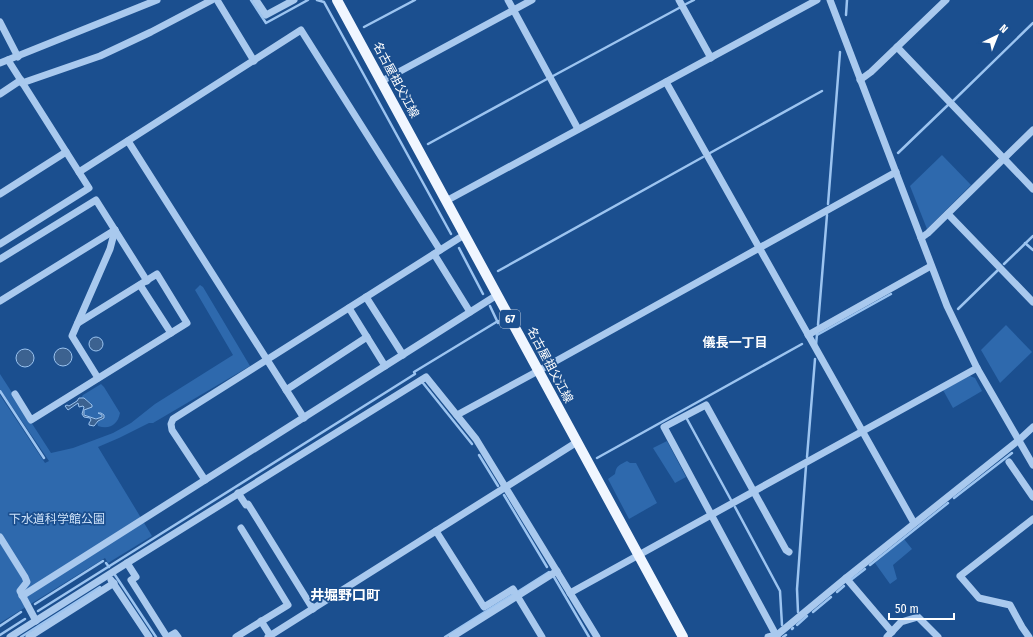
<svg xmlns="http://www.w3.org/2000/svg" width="1033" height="637" font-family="'Fira Sans Condensed','Noto Sans JP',sans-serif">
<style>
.green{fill:#2e69ad}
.water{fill:#3c6290;stroke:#9cc4f0}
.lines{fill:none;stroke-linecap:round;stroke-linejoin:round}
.stream{stroke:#9cc4f0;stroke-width:2.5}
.minor{stroke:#a9c9ee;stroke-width:7}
.major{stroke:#f0f6ff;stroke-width:10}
.labels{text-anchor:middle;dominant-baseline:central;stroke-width:3.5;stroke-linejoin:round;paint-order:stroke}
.shield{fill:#1b4f8f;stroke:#bbcadd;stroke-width:1}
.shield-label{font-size:11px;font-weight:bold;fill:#fff}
.street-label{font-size:12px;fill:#fff;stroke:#1b4f8f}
.park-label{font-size:12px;fill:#cfe3fa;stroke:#1b4f8f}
.neighbourhood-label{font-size:13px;font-weight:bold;fill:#fff;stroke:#1b4f8f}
.quarter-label{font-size:14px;font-weight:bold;fill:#fff;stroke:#1b4f8f}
</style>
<rect width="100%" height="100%" fill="#1b4f8f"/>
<!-- green -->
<g class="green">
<polygon points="942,155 971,185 927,229 910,186"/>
<polygon points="200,285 203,287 250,366 153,423 149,423 119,438 98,447 152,536 108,563 105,558 0,623 0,395 45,463 49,461 0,389 0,374 51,453 73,448 113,433 131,423 155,404 233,355 195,290"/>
<polygon points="1006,325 1032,352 1000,383 981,350"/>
<polygon points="970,376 975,378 982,391 953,408 943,390"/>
<path d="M101,384l3,3 16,26c-2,11 -10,17 -22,13l-1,-4 6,-3 1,-4 -5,-1 4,2c-5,5 -15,1 -20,-3l8,-10 -10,-5 2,-3z"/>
<polygon points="667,441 686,477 675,483 653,448"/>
<path d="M627,461l3,2h6l21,40 -28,16 -21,-40 7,-5c1,-9 5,-9 12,-13z"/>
<polygon points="904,539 912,549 893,565 897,579 890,584 875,563"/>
</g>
<!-- water -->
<g class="water">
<circle cx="96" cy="344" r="7"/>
<circle cx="63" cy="357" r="9"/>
<circle cx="25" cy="358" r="9"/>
<polygon points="79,398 84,398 92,405 92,407 84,410 84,415 96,419 102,417 102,415 98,413 101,413 104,415 104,418 98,421 94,426 89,425 89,423 91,420 90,418 84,417 82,414 84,407 83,406 79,407 78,403 68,410 65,406 67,405 69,406 77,401"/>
</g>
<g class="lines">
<!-- stream -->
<g class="stream">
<polyline points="251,0 266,23 308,0"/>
<polyline points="317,0 324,2 451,234"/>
<polyline points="686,4 694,0"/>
<polyline points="846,15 847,0"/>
<polyline points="364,27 415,0"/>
<polyline points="553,76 679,8"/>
<polyline points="953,101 1033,23"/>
<polyline points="428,144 547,79"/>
<polyline points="710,153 822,91"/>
<polyline points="898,153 949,104"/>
<polyline points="828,204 840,52"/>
<polyline points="1025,243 1033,250"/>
<polyline points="459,248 483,294"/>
<polyline points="1004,264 1033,236"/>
<polyline points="498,271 703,157"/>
<polyline points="490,306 498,323"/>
<polyline points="958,309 998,270"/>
<polyline points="818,325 827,215"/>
<polyline points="817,335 891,294"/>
<polyline points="816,345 817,334"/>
<polyline points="423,383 472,444"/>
<polyline points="0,391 44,458"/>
<polyline points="687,419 731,500"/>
<polyline points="479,455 498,486"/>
<polyline points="807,457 815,359"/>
<polyline points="597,458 802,344"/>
<polyline points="504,495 547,567"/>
<polyline points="954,498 1012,453"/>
<polyline points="735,507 780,591 782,625"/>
<polyline points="106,563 109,567"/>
<polyline points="870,565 948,503"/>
<polyline points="115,575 156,637"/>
<polyline points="554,577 589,637"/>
<polyline points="852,579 865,569"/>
<polyline points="519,591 549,572"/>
<polyline points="837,592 844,586"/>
<polyline points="35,604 103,561"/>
<polyline points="38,611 415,374 414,372 498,321"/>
<polyline points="798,612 797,589 806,466"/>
<polyline points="813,612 831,597"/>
<polyline points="797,625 807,616"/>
<polyline points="0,626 21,612"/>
<polyline points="792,629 793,628"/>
<polyline points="0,635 25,619"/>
<polyline points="21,637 100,587"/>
<polyline points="445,637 512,595"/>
<polyline points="783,637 786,635"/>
</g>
<!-- minor -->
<g class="minor">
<polyline points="217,0 254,61"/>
<polyline points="256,0 266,15 294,0"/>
<polyline points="508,0 578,129"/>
<polyline points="679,0 711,58"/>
<polyline points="830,0 947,306 977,368 1033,465"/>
<polyline points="0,22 18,57"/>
<polyline points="897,47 1033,189"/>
<polyline points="0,63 157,0"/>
<polyline points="860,80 871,72 946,0"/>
<polyline points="382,81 532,0"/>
<polyline points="666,82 914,523"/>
<polyline points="22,83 100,56 151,32 212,0"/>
<polyline points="0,94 21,80"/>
<polyline points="128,141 304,418"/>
<polyline points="79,172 301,30 440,250"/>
<polyline points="0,194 66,152"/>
<polyline points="446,201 817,0"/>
<polyline points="948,214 1033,302"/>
<polyline points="921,238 928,233 1033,130"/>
<polyline points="0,244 89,188 8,60"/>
<polyline points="434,254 470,312"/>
<polyline points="0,259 96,200 147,281"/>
<polyline points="140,285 171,333"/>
<polyline points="366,297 403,355"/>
<polyline points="0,301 115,230"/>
<polyline points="349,308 385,366"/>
<polyline points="808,335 931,266"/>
<polyline points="98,378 72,336 110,249 115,230"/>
<polyline points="286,390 367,337"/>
<polyline points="15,394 31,420 187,323 157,274 78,323"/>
<polyline points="457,415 538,371 896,172"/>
<polyline points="1009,462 1033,497"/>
<polyline points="205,480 172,430 171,424 173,419 464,235"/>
<polyline points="238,493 246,505 248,504 313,609"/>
<polyline points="436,531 484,607 513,589 542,637"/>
<polyline points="0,537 25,577 27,582 20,591 36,621"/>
<polyline points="127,563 136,577 131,580 167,637"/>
<polyline points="846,578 892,632"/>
<polyline points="111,580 149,637"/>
<polyline points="570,593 977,368"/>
<polyline points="22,596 497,295"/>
<polyline points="261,621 270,635"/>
<polyline points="10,637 127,563 426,377 476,439 597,637"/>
<polyline points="29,637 114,583"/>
<polyline points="168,637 175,633 178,637"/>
<polyline points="236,637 288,605 241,528"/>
<polyline points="268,637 577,442"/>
<polyline points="452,637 557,571"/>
<polyline points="768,637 777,635 846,578 1019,440 1033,427"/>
<polyline points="777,637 664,427 706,405 786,550 789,552"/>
<polyline points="887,637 901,622 918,617 938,637"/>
<polyline points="1029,637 1022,627 1010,605 979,598 960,576 1033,519"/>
</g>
<!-- major -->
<polyline class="major" points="337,0 683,637"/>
</g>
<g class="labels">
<!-- shield labels -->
<rect class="shield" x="500" y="310" width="20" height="18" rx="3"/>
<g class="shield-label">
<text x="510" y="319">67</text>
</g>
<!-- street labels -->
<g class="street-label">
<text transform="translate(396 80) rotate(62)">名古屋祖父江線</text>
<text transform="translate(550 365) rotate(62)">名古屋祖父江線</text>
</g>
<!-- park labels -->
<g class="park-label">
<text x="57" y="519">下水道科学館公園</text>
</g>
<!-- neighbourhood labels -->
<g class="neighbourhood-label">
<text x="735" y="342">儀長一丁目</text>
</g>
<!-- quarter labels -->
<g class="quarter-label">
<text x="345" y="595">井堀野口町</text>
</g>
</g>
<!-- north arrow -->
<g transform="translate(997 36) rotate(43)" stroke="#1b4f8f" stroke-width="3" paint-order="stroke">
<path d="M0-3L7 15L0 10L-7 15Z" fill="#ffffff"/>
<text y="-6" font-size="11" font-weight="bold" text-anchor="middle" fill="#ffffff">N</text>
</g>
<!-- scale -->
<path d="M889 613v6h65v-6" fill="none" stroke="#ffffff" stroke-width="2"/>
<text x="895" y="613" font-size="12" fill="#ffffff" stroke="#1b4f8f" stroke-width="3" paint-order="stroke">50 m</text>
</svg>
